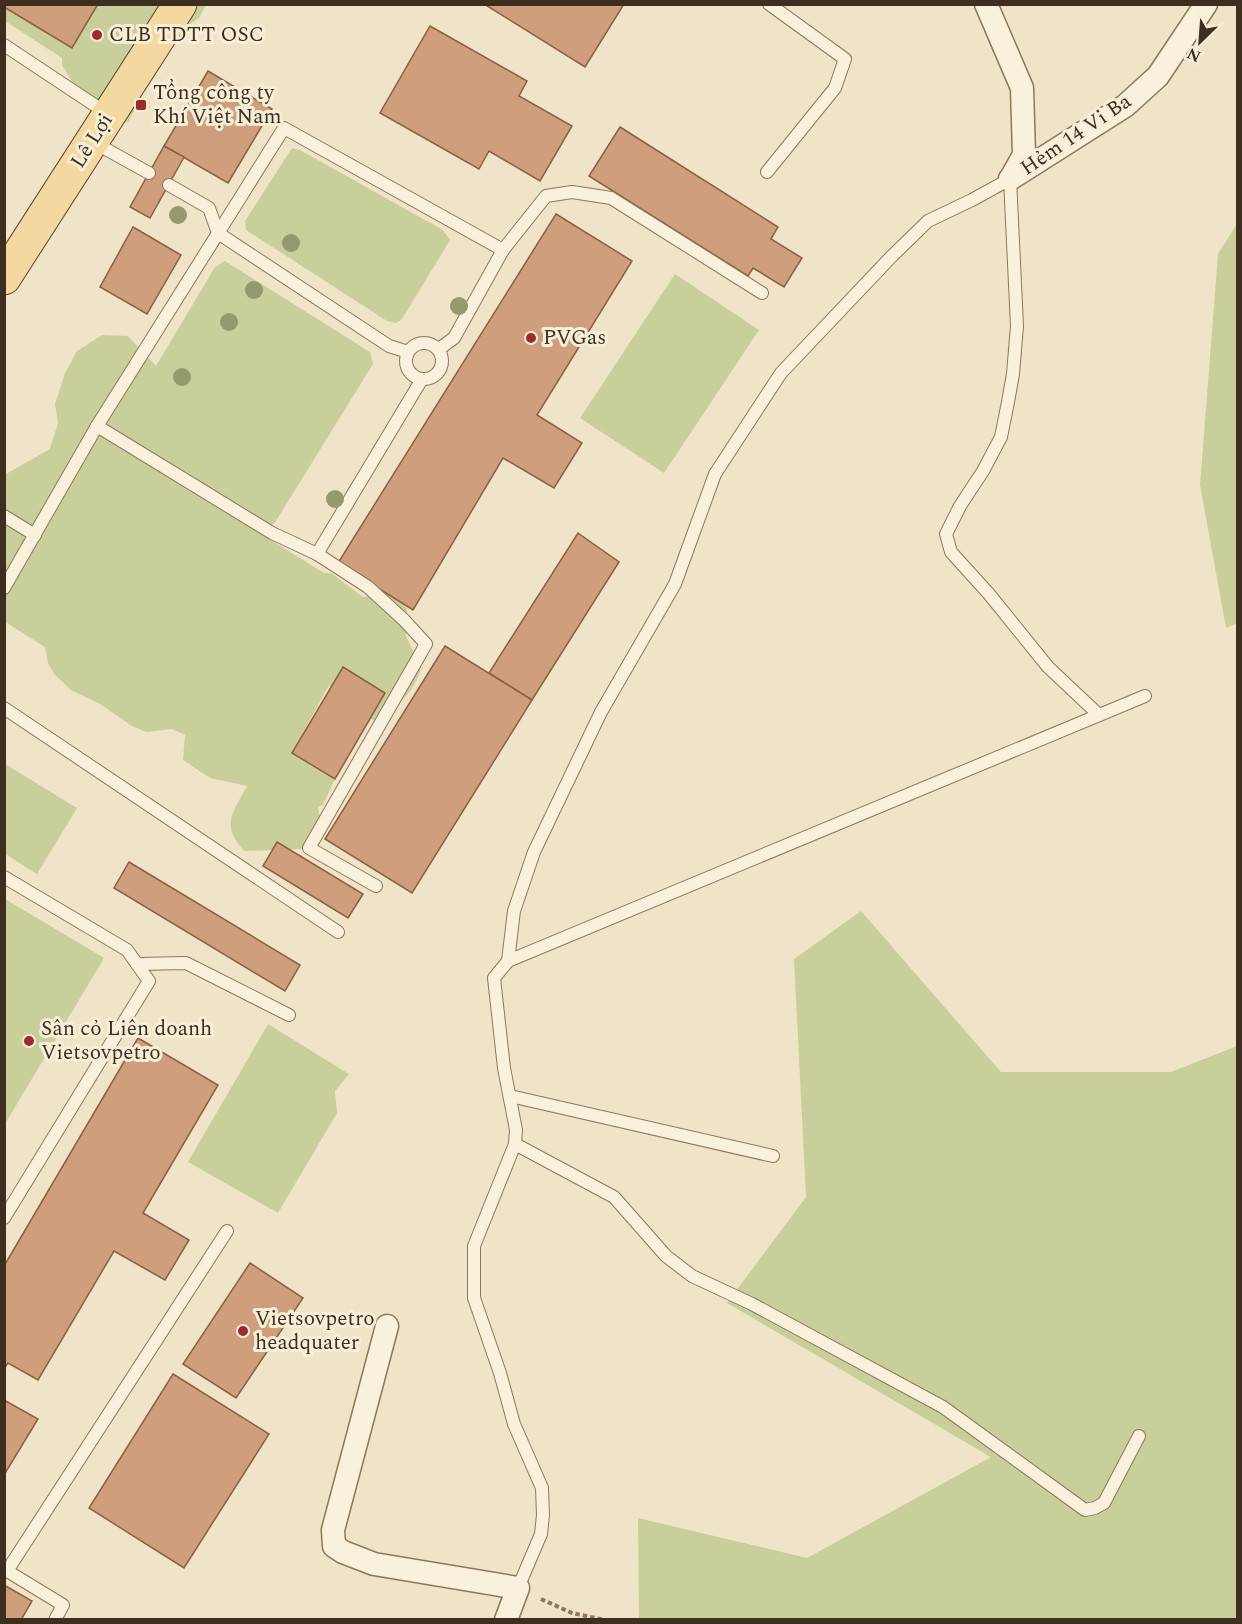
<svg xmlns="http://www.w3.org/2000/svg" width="1242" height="1624" font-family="Spectral,serif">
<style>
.green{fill:#c9cf9b}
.building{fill:#cf9f7d;stroke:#8d5f41;stroke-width:1.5}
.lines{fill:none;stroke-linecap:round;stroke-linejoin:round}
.service-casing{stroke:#8d765c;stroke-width:14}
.minor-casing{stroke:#8d765c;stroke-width:25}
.primary-casing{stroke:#5b4430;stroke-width:35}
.path{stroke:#8d765c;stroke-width:4;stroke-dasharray:4.5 3;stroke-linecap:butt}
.service{stroke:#faf1dc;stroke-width:12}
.minor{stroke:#faf1dc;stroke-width:22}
.primary{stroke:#f3d9a0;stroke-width:33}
.tree{fill:#96986f}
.poi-dot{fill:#9e2a2b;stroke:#f7eed8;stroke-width:2}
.labels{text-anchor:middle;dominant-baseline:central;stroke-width:6;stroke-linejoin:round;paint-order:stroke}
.poi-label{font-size:21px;fill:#3d2e20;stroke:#f7eed8;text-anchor:start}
.street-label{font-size:21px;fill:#3d2e20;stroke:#f7eed8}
</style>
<rect width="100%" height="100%" fill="#f0e4c8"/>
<!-- green -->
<g class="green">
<polygon points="92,5 206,5 199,18 179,32 143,79 142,96 128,122 111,128 95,120 62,65 62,58 5,21 4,7"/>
<polygon points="292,148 300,150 443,230 450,240 402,319 396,323 387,321 246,230 245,221"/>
<polygon points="1237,224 1238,623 1226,628 1200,485 1218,254"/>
<path d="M225,261l145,91 3,12 -99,160 -7,1 -109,-55 166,103h7l32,24 28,-4 16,15 -1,28 15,32c-7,26 -25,39 -46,53l-38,-19 -8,-17 -37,68 43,26 -12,26 -5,2 2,10 -17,32 -59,2c-24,-27 -11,-38 3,-65l-37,-8 -27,-18 2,-25 -13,-6 -26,3 -14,-6 -32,-22 -29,-14 -17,-16 -6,-11 -3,-16 -40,-25 -1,-127 2,-21 44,-25 8,-26 -3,-19 10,-31 12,-22 25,-16 26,1 28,30 59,-99z"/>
<polygon points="675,274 759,330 664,473 580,418"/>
<polygon points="5,764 77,808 37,874 5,854"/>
<polygon points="5,899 104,958 5,1124"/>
<polygon points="861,911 1001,1072 1171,1072 1237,1046 1237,1619 639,1619 638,1518 807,1558 991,1457 727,1303 806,1197 794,959"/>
<polygon points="268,1024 349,1074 335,1091 337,1113 278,1213 188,1162"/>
</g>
<!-- building -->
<g class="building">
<polygon points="4,4 98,4 72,48 4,7"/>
<polygon points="484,4 624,4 585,67"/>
<polygon points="430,26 527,81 519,96 572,126 540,181 489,151 479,169 380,113"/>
<polygon points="208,71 272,109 228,183 164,146"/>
<polygon points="620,127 778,227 771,239 802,258 784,287 753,268 748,276 589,176"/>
<polygon points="164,146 184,157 150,218 130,207"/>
<polygon points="556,214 632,261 537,415 582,443 554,488 503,458 413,610 338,563"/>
<polygon points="133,227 181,255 147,314 100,287"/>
<polygon points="578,533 619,562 532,700 489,673"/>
<polygon points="445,646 532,700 412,893 325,839"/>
<polygon points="343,667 385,693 335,779 292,753"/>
<polygon points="277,842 363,894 348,918 263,866"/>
<polygon points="129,862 300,965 285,991 114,888"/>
<polygon points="138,1038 218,1085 143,1213 189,1240 165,1280 114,1251 38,1380 8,1363 4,1369 4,1266"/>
<polygon points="250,1263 303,1298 236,1398 183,1364"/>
<polygon points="173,1374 269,1434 184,1568 89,1508"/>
<polygon points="4,1400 38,1419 4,1475"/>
<polygon points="4,1585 32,1601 21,1620 4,1620"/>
</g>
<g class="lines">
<!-- service casing -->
<g class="service-casing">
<g id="service">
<polyline points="4,45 108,114"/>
<polyline points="93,142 149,173"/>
<polyline points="767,172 835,88 845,59 769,4"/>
<polyline points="169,185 209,208 218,233 389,346 408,352"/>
<circle cx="424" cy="361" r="18"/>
<polyline points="439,349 454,338 503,250 546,196 572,192 611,198 762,293"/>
<polyline points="97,426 272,533 317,554"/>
<polyline points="4,516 35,535"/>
<polyline points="4,588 97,426 284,128 503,250"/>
<polyline points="4,708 338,932"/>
<polyline points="4,877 127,950 149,981 4,1218"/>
<polyline points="376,886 309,848 426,644 404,620 368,587 317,554 422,379"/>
<polyline points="508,961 514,911 534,852 601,712 675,584 715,474 781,373 891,257 928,221 972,200 1010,179 1017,326 1013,374 1008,402 1001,437 983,471 960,506 946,534 951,552 989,594 1048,667 1099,715"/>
<polyline points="137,964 186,963 289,1015"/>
<polyline points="510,1096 773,1156"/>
<polyline points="515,1144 614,1197 666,1256 692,1276 752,1304 943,1407 1085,1510 1095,1508 1104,1503 1139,1436"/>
<polyline points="4,1569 63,1605 55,1620"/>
<polyline points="7,1571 227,1231"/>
<polyline points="518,1588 541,1534 543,1515 542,1488 514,1424 500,1373 474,1298 474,1246 515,1144 516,1130 504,1068 494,978 508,961 1145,696"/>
</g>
</g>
<!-- minor casing -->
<g class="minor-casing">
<g id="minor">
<polyline points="986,4 1022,88 1024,155 1011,178"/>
<polyline points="1010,179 1125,106 1158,76 1206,4"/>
<polyline points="387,1326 333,1530 334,1546 343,1552 374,1564 518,1588 506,1620"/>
</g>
</g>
<!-- primary casing -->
<g class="primary-casing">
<polyline id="primary" points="4,278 180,4"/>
</g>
<!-- path -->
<polyline class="path" points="541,1599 572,1613 605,1620"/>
<!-- service -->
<use href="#service" class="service"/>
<!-- minor -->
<use href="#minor" class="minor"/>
<!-- primary -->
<use href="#primary" class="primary"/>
</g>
<!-- trees -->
<g class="tree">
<circle cx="178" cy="215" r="9"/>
<circle cx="291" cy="243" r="9"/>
<circle cx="254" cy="290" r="9"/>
<circle cx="459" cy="306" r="9"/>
<circle cx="229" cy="322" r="9"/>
<circle cx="182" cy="377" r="9"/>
<circle cx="335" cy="499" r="9"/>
</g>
<!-- markers -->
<g class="poi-dot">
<circle cx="97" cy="35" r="6"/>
<rect x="135" y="99" width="12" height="12" rx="3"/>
<circle cx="531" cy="338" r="6"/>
<circle cx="29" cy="1041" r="6"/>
<circle cx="243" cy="1331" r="6"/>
</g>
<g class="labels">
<!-- poi labels -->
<g class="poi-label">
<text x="109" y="35">CLB TDTT OSC</text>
<text x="153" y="93">Tổng công ty<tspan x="153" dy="24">Khí Việt Nam</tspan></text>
<text x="543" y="338">PVGas</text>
<text x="41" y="1029">Sân cỏ Liên doanh<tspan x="41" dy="24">Vietsovpetro</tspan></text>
<text x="255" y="1319">Vietsovpetro<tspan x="255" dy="24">headquater</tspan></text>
</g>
<!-- street labels -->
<g class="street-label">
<text transform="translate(1076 135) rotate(-34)">Hẻm 14 Vi Ba</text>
<text transform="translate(92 141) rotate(-58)">Lê Lợi</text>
</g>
</g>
<!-- border -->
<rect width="1242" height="1624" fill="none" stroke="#3d2e20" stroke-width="12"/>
<!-- north arrow -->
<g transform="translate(1200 42) rotate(205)" stroke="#f7eed8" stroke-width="4.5" paint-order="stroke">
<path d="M0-4.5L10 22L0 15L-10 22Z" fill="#3d2e20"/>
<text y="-9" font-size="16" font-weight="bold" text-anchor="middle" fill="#3d2e20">N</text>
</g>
</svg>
